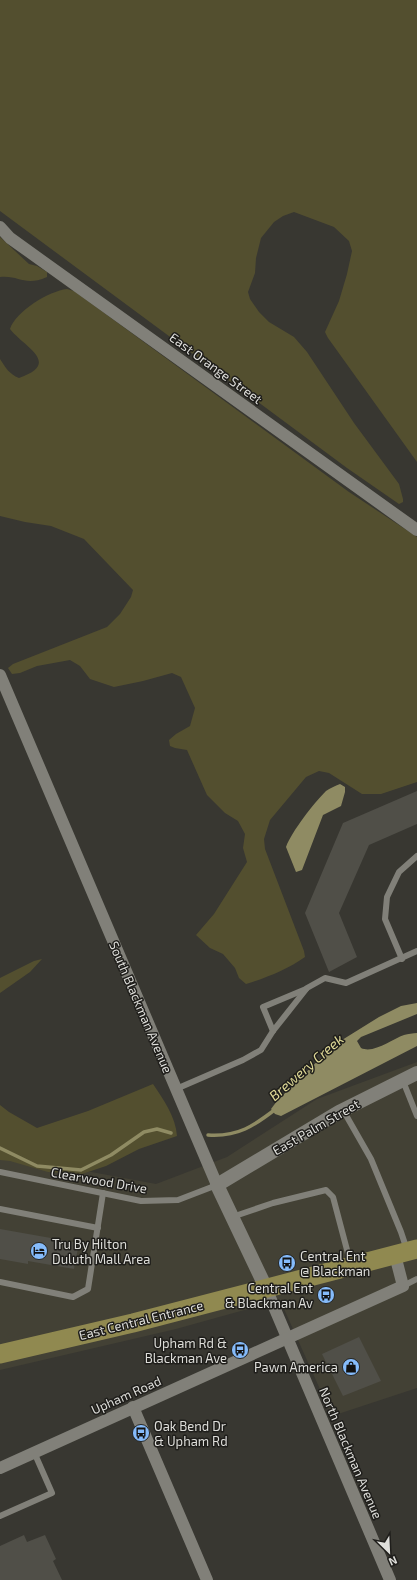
<svg xmlns="http://www.w3.org/2000/svg" width="417" height="1580" font-family="'Exo 2',sans-serif">
<style>
.built{fill:#434135}
.green{fill:#534f2f}
.water{fill:#8f8b63}
.lines{fill:none;stroke-linecap:round;stroke-linejoin:round}
.stream{stroke:#8f8b63;stroke-width:3.5}
.building{fill:#504f48}
.service{stroke:#818079;stroke-width:6}
.minor{stroke:#818079;stroke-width:12}
.tertiary{stroke:#818079;stroke-width:14}
.trunk{stroke:#908950;stroke-width:19}
.labels{text-anchor:middle;dominant-baseline:central;stroke-width:3;stroke-linejoin:round;paint-order:stroke}
.street-label{font-size:13px;fill:#dededa;stroke:#1f1e1b}
.poi-label{font-size:13px;fill:#dededa;stroke:#1f1e1b;text-anchor:start}
.water-label{font-size:14px;font-style:italic;fill:#e0da97;stroke:#1f1e1b}
</style>
<rect width="100%" height="100%" fill="#383731"/>
<!-- built -->
<polygon class="built" points="417,1062 417,1388 332,1416 280,1300 176,1329 0,1370 0,1155 156,1184 227,1157 317,1099"/>
<!-- green -->
<g class="green">
<polygon points="0,0 417,0 417,462 328,338 325,332 339,301 347,274 352,251 349,241 334,227 294,212 283,216 274,222 261,238 256,258 255,273 248,292 250,299 259,312 269,322 294,337 307,352 354,423 399,484 403,499 403,502 399,504 347,468 0,211"/>
<path d="M0,237l29,27 8,2 10,6v5c-23,10 -27,-2 -47,0z"/>
<path d="M67,289l7,2 275,201 68,45v245l-36,12h-19l-33,-21 -10,-2 -13,6 -36,43 -6,19 1,10 39,102 1,6c-17,12 -39,21 -59,27l-7,-6 -4,-10 -12,-14 -13,-6 -14,-13 18,-21 33,-52 -4,-14 2,-14 -7,-13 -13,-8 -18,-18 -20,-45 -12,-2 -5,-2 -1,-6 7,-6 14,-8 5,-18 -14,-31 -9,-4 -29,8 -29,6 -24,-8 -10,-13 -10,-6 -33,6 -17,7 -8,1 -4,-6 5,-4 94,-37 13,-13 11,-17 2,-7 -49,-51 -33,-13 -26,-4 -25,-6v-157c6,9 9,15 19,19 43,-15 5,-31 -9,-49 6,-18 39,-38 57,-40z"/>
<polygon points="42,959 30,972 0,993 0,978 34,961"/>
<path d="M153,1084c10,15 23,33 24,52l-38,13 -33,17 -24,8 -34,-2 -38,-11 -10,-1v-55l9,7 28,16 51,-17z"/>
</g>
<!-- water -->
<g class="water">
<path d="M340,784l5,3v5l-4,14 -18,9 -21,55 -6,2 -10,-25c6,-16 28,-44 40,-56 4,-3 9,-5 14,-7z"/>
<path d="M417,1003v11l-56,23 -4,4 4,7c13,6 31,-9 43,-13 4,-1 9,-2 13,-2v13l-136,70 -6,-2 -4,-5 6,-8 57,-56 45,-28 22,-11z"/>
</g>
<g class="lines">
<!-- stream -->
<g class="stream">
<path d="M208,1135c30,2 46,-9 69,-27"/>
<polyline points="0,1148 37,1166 81,1170 111,1155 144,1132 157,1129 171,1133"/>
</g>
</g>
<!-- building -->
<g class="building">
<polygon points="417,791 417,824 369,845 339,913 357,957 329,972 305,913 343,823"/>
<polygon points="0,1229 79,1243 74,1269 28,1261 28,1264 0,1259"/>
<polygon points="359,1337 381,1381 343,1396 322,1354"/>
<polygon points="24,1535 27,1542 45,1535 56,1559 53,1561 62,1580 0,1580 0,1546"/>
</g>
<g class="lines">
<!-- service -->
<g class="service">
<polyline points="402,959 385,919 387,897 399,872 417,856"/>
<polyline points="273,1031 263,1007 306,989"/>
<polyline points="403,1081 417,1116"/>
<polyline points="176,1089 243,1060 261,1050 273,1031 307,988 325,978 346,983 417,951"/>
<polyline points="343,1110 371,1159 401,1232 407,1250"/>
<polyline points="0,1172 141,1201 178,1200 217,1185"/>
<polyline points="0,1209 98,1228"/>
<polyline points="232,1217 273,1203 326,1190 333,1197 351,1265"/>
<polyline points="0,1282 73,1297 88,1289 103,1193"/>
<polyline points="403,1286 417,1279"/>
<polyline points="0,1516 52,1493 34,1452"/>
</g>
<!-- minor -->
<g class="minor">
<polyline points="0,227 10,238 417,530"/>
<polyline points="0,675 217,1185"/>
<polyline points="266,1288 390,1580"/>
<polyline points="133,1407 207,1580"/>
<polyline points="0,1468 403,1286 395,1255"/>
</g>
<!-- tertiary -->
<polyline class="tertiary" points="266,1288 217,1185 339,1112 417,1073"/>
<!-- trunk -->
<polyline class="trunk" points="0,1354 133,1323 417,1249"/>
</g>
<!-- icons -->
<defs>
<g id="hotel-disc" transform="scale(0.9)"><circle r="9.5" fill="#85bbfb" stroke="#1f1e1b"/><path d="M-6-4.5h1.5V1H6V5H4.5V3h-9V5H-6ZM-4 0a1.8 1.8 0 1 1 3.6 0ZM.5 0V-2.5h3Q6-2.5 6 0Z" fill="#111"/></g>
<g id="bus-disc" transform="scale(0.9)"><circle r="9.5" fill="#85bbfb" stroke="#1f1e1b"/><path d="M-5-6H5V4H4V6H2V4H-2V6H-4V4H-5ZM-3.5-4V0h7V-4ZM-3.5 1.2v1.5H-2V1.2ZM2 1.2v1.5H3.5V1.2Z" fill="#111"/></g>
<g id="shop-disc" transform="scale(0.9)"><circle r="9.5" fill="#85bbfb" stroke="#1f1e1b"/><path d="M-5-2.5h2.3a2.7 3.5 0 0 1 5.4 0H5L5.5 6h-11ZM-1.5-2.5h3a1.5 2.3 0 0 0-3 0Z" fill="#111"/></g>
</defs>
<g fill-rule="evenodd">
<use href="#hotel-disc" x="39" y="1251"/>
<use href="#bus-disc" x="287" y="1263"/>
<use href="#bus-disc" x="326" y="1295"/>
<use href="#bus-disc" x="240" y="1350"/>
<use href="#shop-disc" x="351" y="1367"/>
<use href="#bus-disc" x="141" y="1433"/>
</g>
<g class="labels">
<!-- street labels -->
<g class="street-label">
<text transform="translate(216 368) rotate(36)">East Orange Street</text>
<text transform="translate(141 1007) rotate(67)">South Blackman Avenue</text>
<text transform="translate(316 1127) rotate(-30)">East Palm Street</text>
<text transform="translate(99 1180) rotate(10)">Clearwood Drive</text>
<text transform="translate(141 1320) rotate(-14)">East Central Entrance</text>
<text transform="translate(126 1395) rotate(-24)">Upham Road</text>
<text transform="translate(351 1453) rotate(67)">North Blackman Avenue</text>
</g>
<!-- poi labels -->
<g class="poi-label">
<text x="52" y="1244">Tru By Hilton<tspan x="52" dy="15">Duluth Mall Area</tspan></text>
<text x="300" y="1256">Central Ent<tspan x="300" dy="15">@ Blackman</tspan></text>
<text x="313" y="1288" text-anchor="end">Central Ent<tspan x="313" dy="15">&amp; Blackman Av</tspan></text>
<text x="227" y="1343" text-anchor="end">Upham Rd &amp;<tspan x="227" dy="15">Blackman Ave</tspan></text>
<text x="338" y="1367" text-anchor="end">Pawn America</text>
<text x="154" y="1426">Oak Bend Dr<tspan x="154" dy="15">&amp; Upham Rd</tspan></text>
</g>
<!-- water labels -->
<g class="water-label">
<text transform="translate(306 1067) rotate(-41)">Brewery Creek</text>
</g>
</g>
<!-- north arrow -->
<g transform="translate(389 1552) rotate(156)" stroke="#1f1e1b" stroke-width="3" paint-order="stroke">
<path d="M0-3L7 15L0 10L-7 15Z" fill="#dededa"/>
<text y="-6" font-size="11" font-weight="bold" text-anchor="middle" fill="#dededa">N</text>
</g>
</svg>
